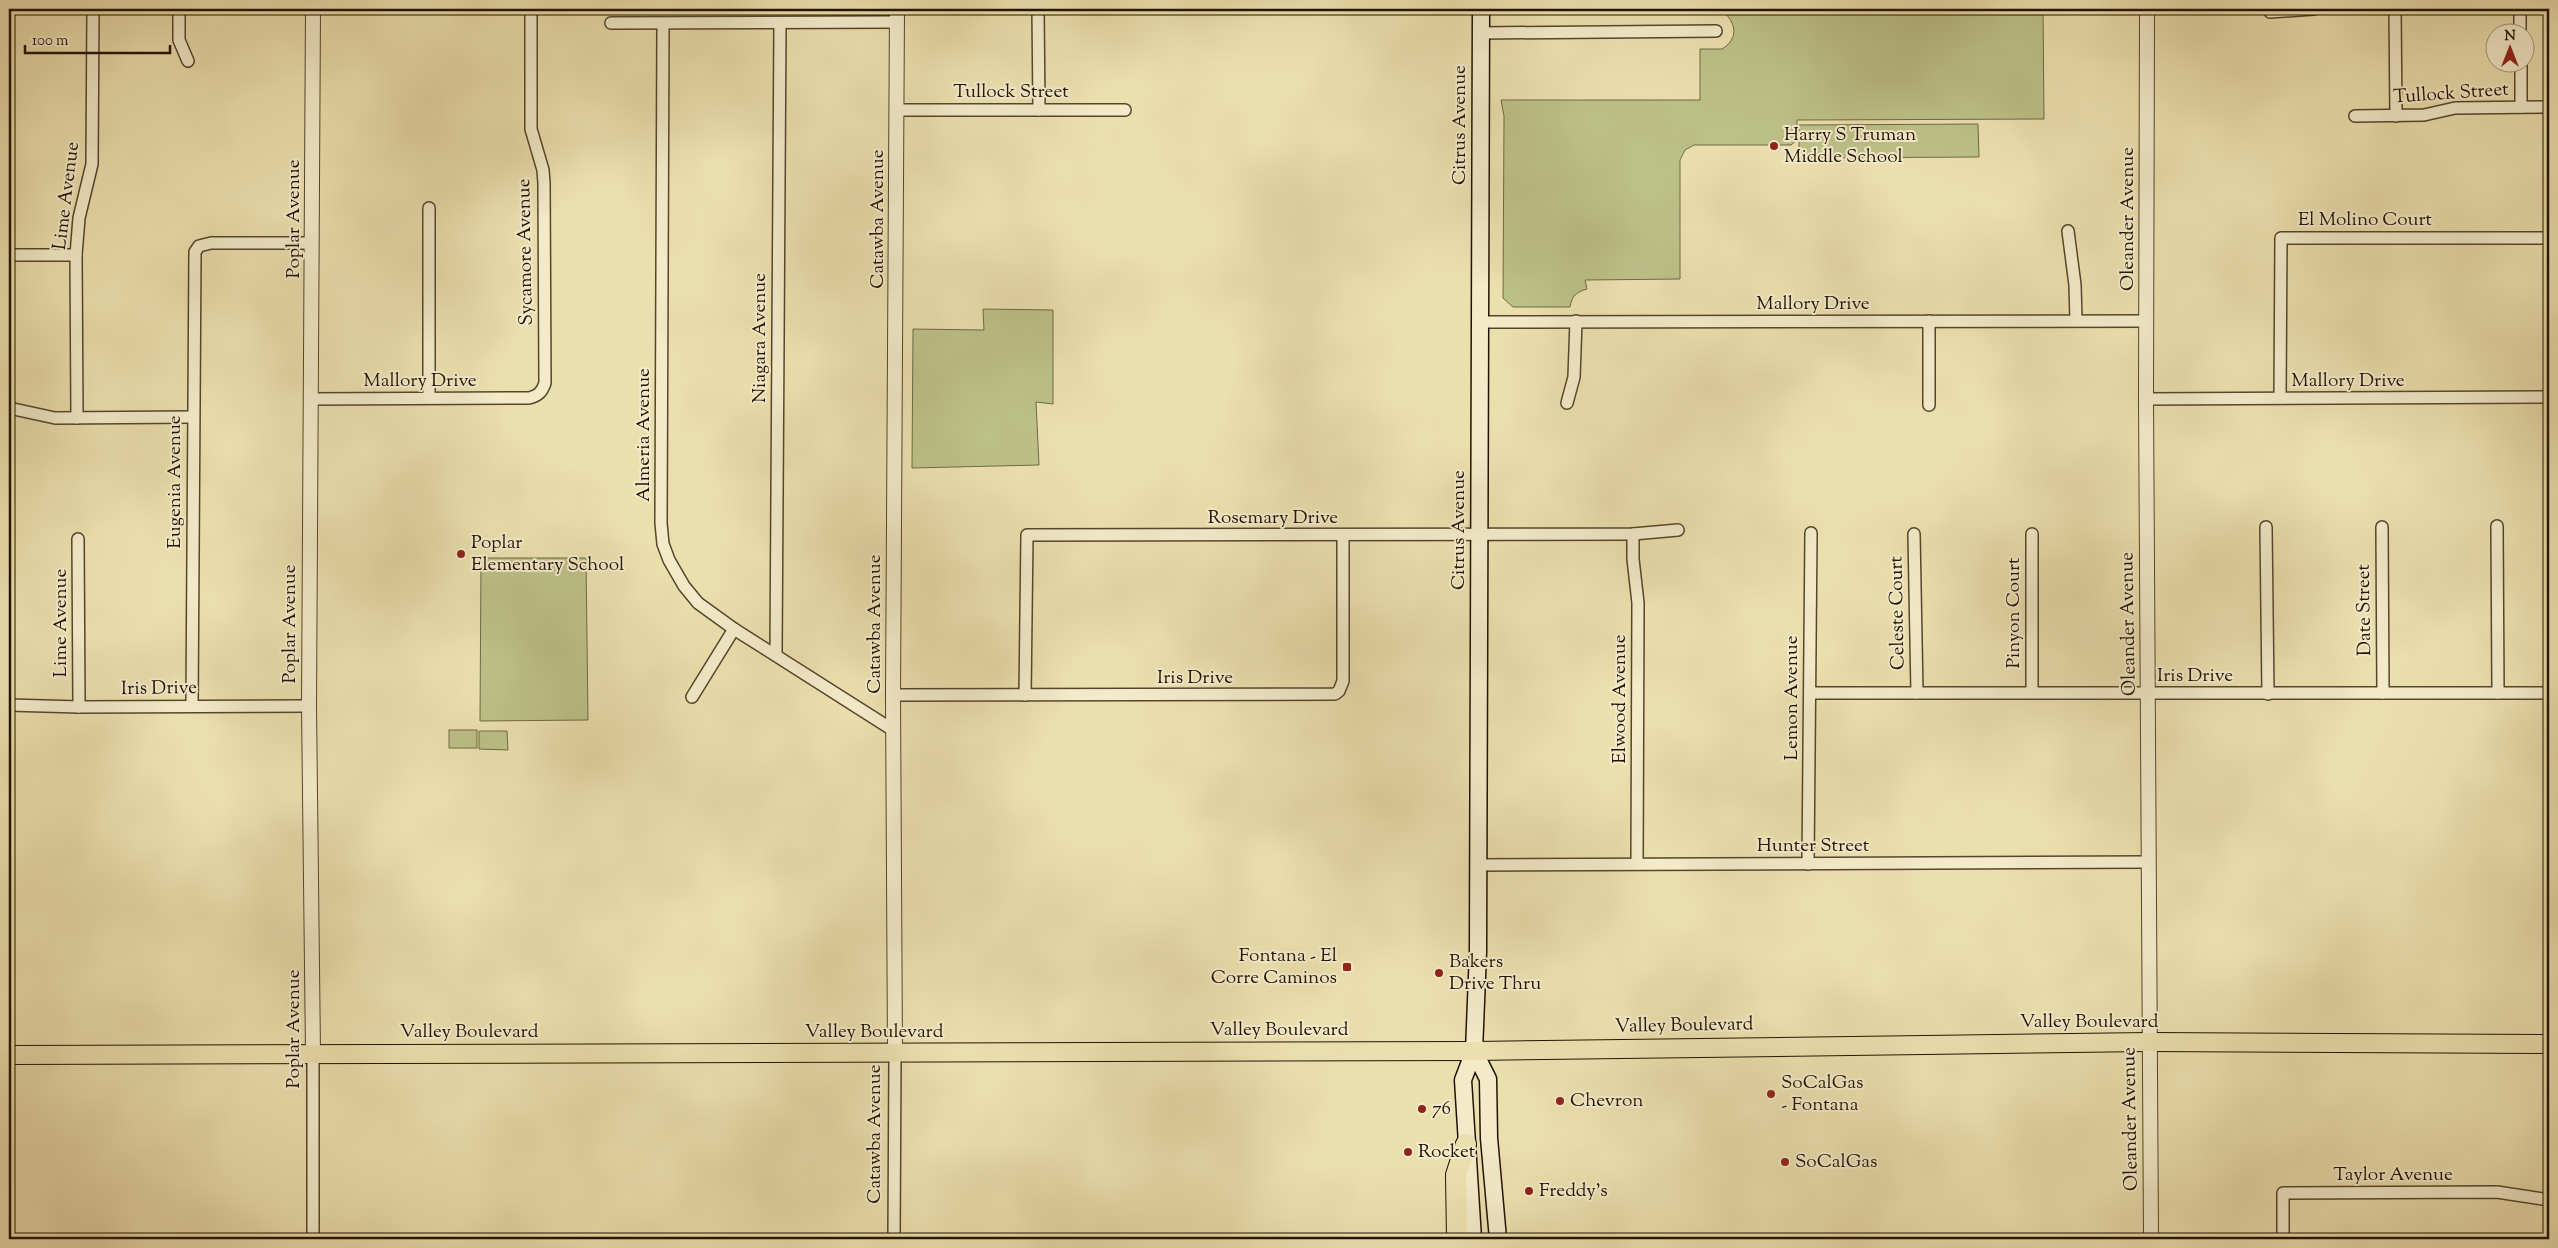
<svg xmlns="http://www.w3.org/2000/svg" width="2558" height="1248" font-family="'Sorts Mill Goudy',serif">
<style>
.grass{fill:#bcc188;stroke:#6f6a44}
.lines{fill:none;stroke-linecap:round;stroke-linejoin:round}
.minor-casing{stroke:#54462c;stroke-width:14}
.tertiary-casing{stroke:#54462c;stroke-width:16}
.secondary-casing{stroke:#221300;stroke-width:19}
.primary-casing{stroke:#221300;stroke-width:20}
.motorway-casing{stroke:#221300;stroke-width:22}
.minor{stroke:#f3eaca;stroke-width:11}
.tertiary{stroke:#f3eaca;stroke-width:14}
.secondary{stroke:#f3eaca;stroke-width:16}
.primary{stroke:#ecdfae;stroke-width:18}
.motorway{stroke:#ecdfae;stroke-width:20}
.poi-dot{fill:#8f2418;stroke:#f3eaca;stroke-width:2}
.labels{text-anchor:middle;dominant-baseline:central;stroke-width:4;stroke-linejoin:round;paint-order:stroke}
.street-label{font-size:19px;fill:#221300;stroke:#f3eaca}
.poi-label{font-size:19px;fill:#221300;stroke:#f3eaca;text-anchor:start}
</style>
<rect width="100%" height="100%" fill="#ecdfae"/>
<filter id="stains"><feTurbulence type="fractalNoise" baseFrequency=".004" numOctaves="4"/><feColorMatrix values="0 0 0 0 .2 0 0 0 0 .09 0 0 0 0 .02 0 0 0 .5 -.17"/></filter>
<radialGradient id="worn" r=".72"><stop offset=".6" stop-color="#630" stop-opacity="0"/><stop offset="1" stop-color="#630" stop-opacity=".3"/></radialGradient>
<!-- grass -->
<g class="grass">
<path d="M1700,9h343l1,110 -247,1v20l-6,5h-97l-9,5 -5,10v119l-95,1 2,9c-11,3 -15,7 -17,18h-57l-10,-9 1,-182 -3,-16h199v-51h22c16,-10 15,-24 2,-37l-12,-1 -12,4z"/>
<polygon points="1978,124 1979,157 1799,158 1799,125"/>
<polygon points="983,309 1053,310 1053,404 1036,402 1039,465 912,468 913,329 984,330"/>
<polygon points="483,558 586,558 588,720 480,721 481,560"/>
<rect x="449" y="730" width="28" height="18"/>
<polygon points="479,731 507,731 508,750 479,749"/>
</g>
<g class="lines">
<!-- minor casing -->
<g class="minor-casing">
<g id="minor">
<polyline points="179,9 179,40 188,61"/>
<polyline points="1038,9 1039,110"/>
<polyline points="2395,9 2396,116"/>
<polyline points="2520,9 2520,32"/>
<polyline points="2270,12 2314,9"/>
<polyline points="611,23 897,22"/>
<polyline points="663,24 661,523 663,544 669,560 684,586 698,603 734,629 893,730"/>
<polyline points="1481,33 1716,31"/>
<polyline points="2521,62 2521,107"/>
<polyline points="898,110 1125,110"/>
<polyline points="2355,116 2424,115 2455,108 2549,107"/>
<polyline points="429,208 429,398"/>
<polyline points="2068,231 2075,285 2076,320"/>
<polyline points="9,255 76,255"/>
<polyline points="1929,321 1929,405"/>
<polyline points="1479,322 2146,321"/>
<polyline points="2280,398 2281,238 2549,238"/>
<path d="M311,399l218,-1c9,-2 13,-6 16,-15l-1,-200 -1,-13 -12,-41v-120"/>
<polyline points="2146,399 2549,397"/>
<polyline points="1567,403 1574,377 1576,321"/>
<polyline points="9,408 55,418 193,417"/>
<polyline points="77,418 76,255 79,218 92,164 93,9"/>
<polyline points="2497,526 2498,693"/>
<polyline points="2266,527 2268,694"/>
<polyline points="2382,527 2383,693"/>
<polyline points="1633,534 1633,559 1638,603 1637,864"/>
<polyline points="1914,534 1917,693"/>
<polyline points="2032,534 2032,692"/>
<polyline points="78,539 79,707"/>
<polyline points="776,654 780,23"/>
<polyline points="1810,693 2549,693"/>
<polyline points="893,695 1335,694 1339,691 1343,681 1343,536"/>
<polyline points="1025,695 1027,535 1633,534 1678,530"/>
<polyline points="692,697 734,629"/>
<polyline points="9,705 79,707 309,706"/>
<polyline points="192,706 195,252 199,246 211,243 312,243"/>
<polyline points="1808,864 1811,533"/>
<polyline points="1478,865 2149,862"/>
<polyline points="313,1239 313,1053"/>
<polyline points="894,1239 895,1054"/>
<polyline points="2283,1239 2283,1193 2497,1192 2549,1200"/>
</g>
</g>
<!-- tertiary casing -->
<g class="tertiary-casing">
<g id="tertiary">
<polyline points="313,9 309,706 313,1053"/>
<polyline points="2147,9 2146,399 2151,1239"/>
<polyline points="895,1054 893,695 897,9"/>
</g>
</g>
<!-- secondary casing -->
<g class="secondary-casing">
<g id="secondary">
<polyline points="1474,1051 1488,1079 1489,1138 1498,1239"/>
<polyline points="1473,1239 1463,1080 1474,1051 1478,952 1481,9"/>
</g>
</g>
<!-- primary casing -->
<g class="primary-casing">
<polyline id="primary" points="9,1055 1474,1051 2148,1042 2549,1044"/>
</g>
<!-- motorway casing -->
<g class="motorway-casing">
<polyline id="motorway" points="1457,1239 1456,1175 1466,1144"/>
</g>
<!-- minor -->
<use href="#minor" class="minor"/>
<!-- tertiary -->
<use href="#tertiary" class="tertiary"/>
<!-- secondary -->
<use href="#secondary" class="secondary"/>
<!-- primary -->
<use href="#primary" class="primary"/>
<!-- motorway -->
<use href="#motorway" class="motorway"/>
</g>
<!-- markers -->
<g class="poi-dot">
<circle cx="1774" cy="146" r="5"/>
<circle cx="461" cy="554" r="5"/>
<rect x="1342" y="962" width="10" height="10" rx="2.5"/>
<circle cx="1439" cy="973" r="5"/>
<circle cx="1771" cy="1094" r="5"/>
<circle cx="1560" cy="1101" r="5"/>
<circle cx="1422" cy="1109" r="5"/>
<circle cx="1408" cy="1152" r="5"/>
<circle cx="1785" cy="1162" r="5"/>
<circle cx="1529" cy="1191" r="5"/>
</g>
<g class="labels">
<!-- street labels -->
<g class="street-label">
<text x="1011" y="92">Tullock Street</text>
<text transform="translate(2451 94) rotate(-4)">Tullock Street</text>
<text transform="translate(1460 125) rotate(-90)">Citrus Avenue</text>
<text transform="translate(67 196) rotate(-83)">Lime Avenue</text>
<text transform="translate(294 219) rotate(-90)">Poplar Avenue</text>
<text transform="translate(878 219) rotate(-90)">Catawba Avenue</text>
<text transform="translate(2128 219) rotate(-90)">Oleander Avenue</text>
<text x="2365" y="220">El Molino Court</text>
<text transform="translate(526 252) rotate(-91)">Sycamore Avenue</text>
<text x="1813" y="304">Mallory Drive</text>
<text transform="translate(760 338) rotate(-90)">Niagara Avenue</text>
<text x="420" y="381">Mallory Drive</text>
<text x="2348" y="381">Mallory Drive</text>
<text transform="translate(644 435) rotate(-90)">Almeria Avenue</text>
<text transform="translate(175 482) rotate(-90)">Eugenia Avenue</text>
<text x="1273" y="518">Rosemary Drive</text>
<text transform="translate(1459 530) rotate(-90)">Citrus Avenue</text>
<text transform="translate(2365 610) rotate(-91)">Date Street</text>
<text transform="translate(1898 613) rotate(-91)">Celeste Court</text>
<text transform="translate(2014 613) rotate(-90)">Pinyon Court</text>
<text transform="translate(61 623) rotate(-90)">Lime Avenue</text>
<text transform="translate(290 624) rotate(-90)">Poplar Avenue</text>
<text transform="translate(875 624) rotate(-90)">Catawba Avenue</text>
<text transform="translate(2129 624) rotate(-91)">Oleander Avenue</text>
<text x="2195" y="676">Iris Drive</text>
<text x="1195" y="678">Iris Drive</text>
<text transform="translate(159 689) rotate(-1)">Iris Drive</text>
<text transform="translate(1792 698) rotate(-90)">Lemon Avenue</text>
<text transform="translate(1620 699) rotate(-90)">Elwood Avenue</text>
<text x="1813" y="846">Hunter Street</text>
<text x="2089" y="1022">Valley Boulevard</text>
<text transform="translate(1684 1026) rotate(-1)">Valley Boulevard</text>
<text transform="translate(294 1029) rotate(-90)">Poplar Avenue</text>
<text x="1279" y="1030">Valley Boulevard</text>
<text x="469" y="1032">Valley Boulevard</text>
<text x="874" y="1032">Valley Boulevard</text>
<text transform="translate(2131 1119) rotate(-91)">Oleander Avenue</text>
<text transform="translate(875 1134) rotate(-90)">Catawba Avenue</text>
<text x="2393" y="1175">Taylor Avenue</text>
</g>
<!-- poi labels -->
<g class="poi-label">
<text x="1784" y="135">Harry S Truman<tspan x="1784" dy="22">Middle School</tspan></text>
<text x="471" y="543">Poplar<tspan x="471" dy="22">Elementary School</tspan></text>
<text x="1337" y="956" text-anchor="end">Fontana - El<tspan x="1337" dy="22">Corre Caminos</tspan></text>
<text x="1449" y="962">Bakers<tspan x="1449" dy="22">Drive Thru</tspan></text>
<text x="1781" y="1083">SoCalGas<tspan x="1781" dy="22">- Fontana</tspan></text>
<text x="1570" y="1101">Chevron</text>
<text x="1432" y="1109">76</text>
<text x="1418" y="1152">Rocket</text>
<text x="1795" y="1162">SoCalGas</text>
<text x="1539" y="1191">Freddy's</text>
</g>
</g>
<!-- margin -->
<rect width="2558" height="1248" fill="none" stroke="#ecdfae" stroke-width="30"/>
<rect x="10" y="10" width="2538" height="1228" fill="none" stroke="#221300" stroke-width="2.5"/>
<rect x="15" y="15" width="2528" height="1218" fill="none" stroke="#221300"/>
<!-- north arrow -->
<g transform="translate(2510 48)"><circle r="24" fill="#f3eaca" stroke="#9f9479"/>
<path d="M0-4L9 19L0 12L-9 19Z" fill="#8f2418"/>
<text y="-8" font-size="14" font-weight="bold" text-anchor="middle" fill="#221300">N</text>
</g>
<!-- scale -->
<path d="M25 45v8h145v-8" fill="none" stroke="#221300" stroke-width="2.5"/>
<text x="32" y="45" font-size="15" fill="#221300" stroke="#f3eaca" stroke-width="4" paint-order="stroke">100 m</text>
<rect width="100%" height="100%" filter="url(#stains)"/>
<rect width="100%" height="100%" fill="url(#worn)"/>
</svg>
